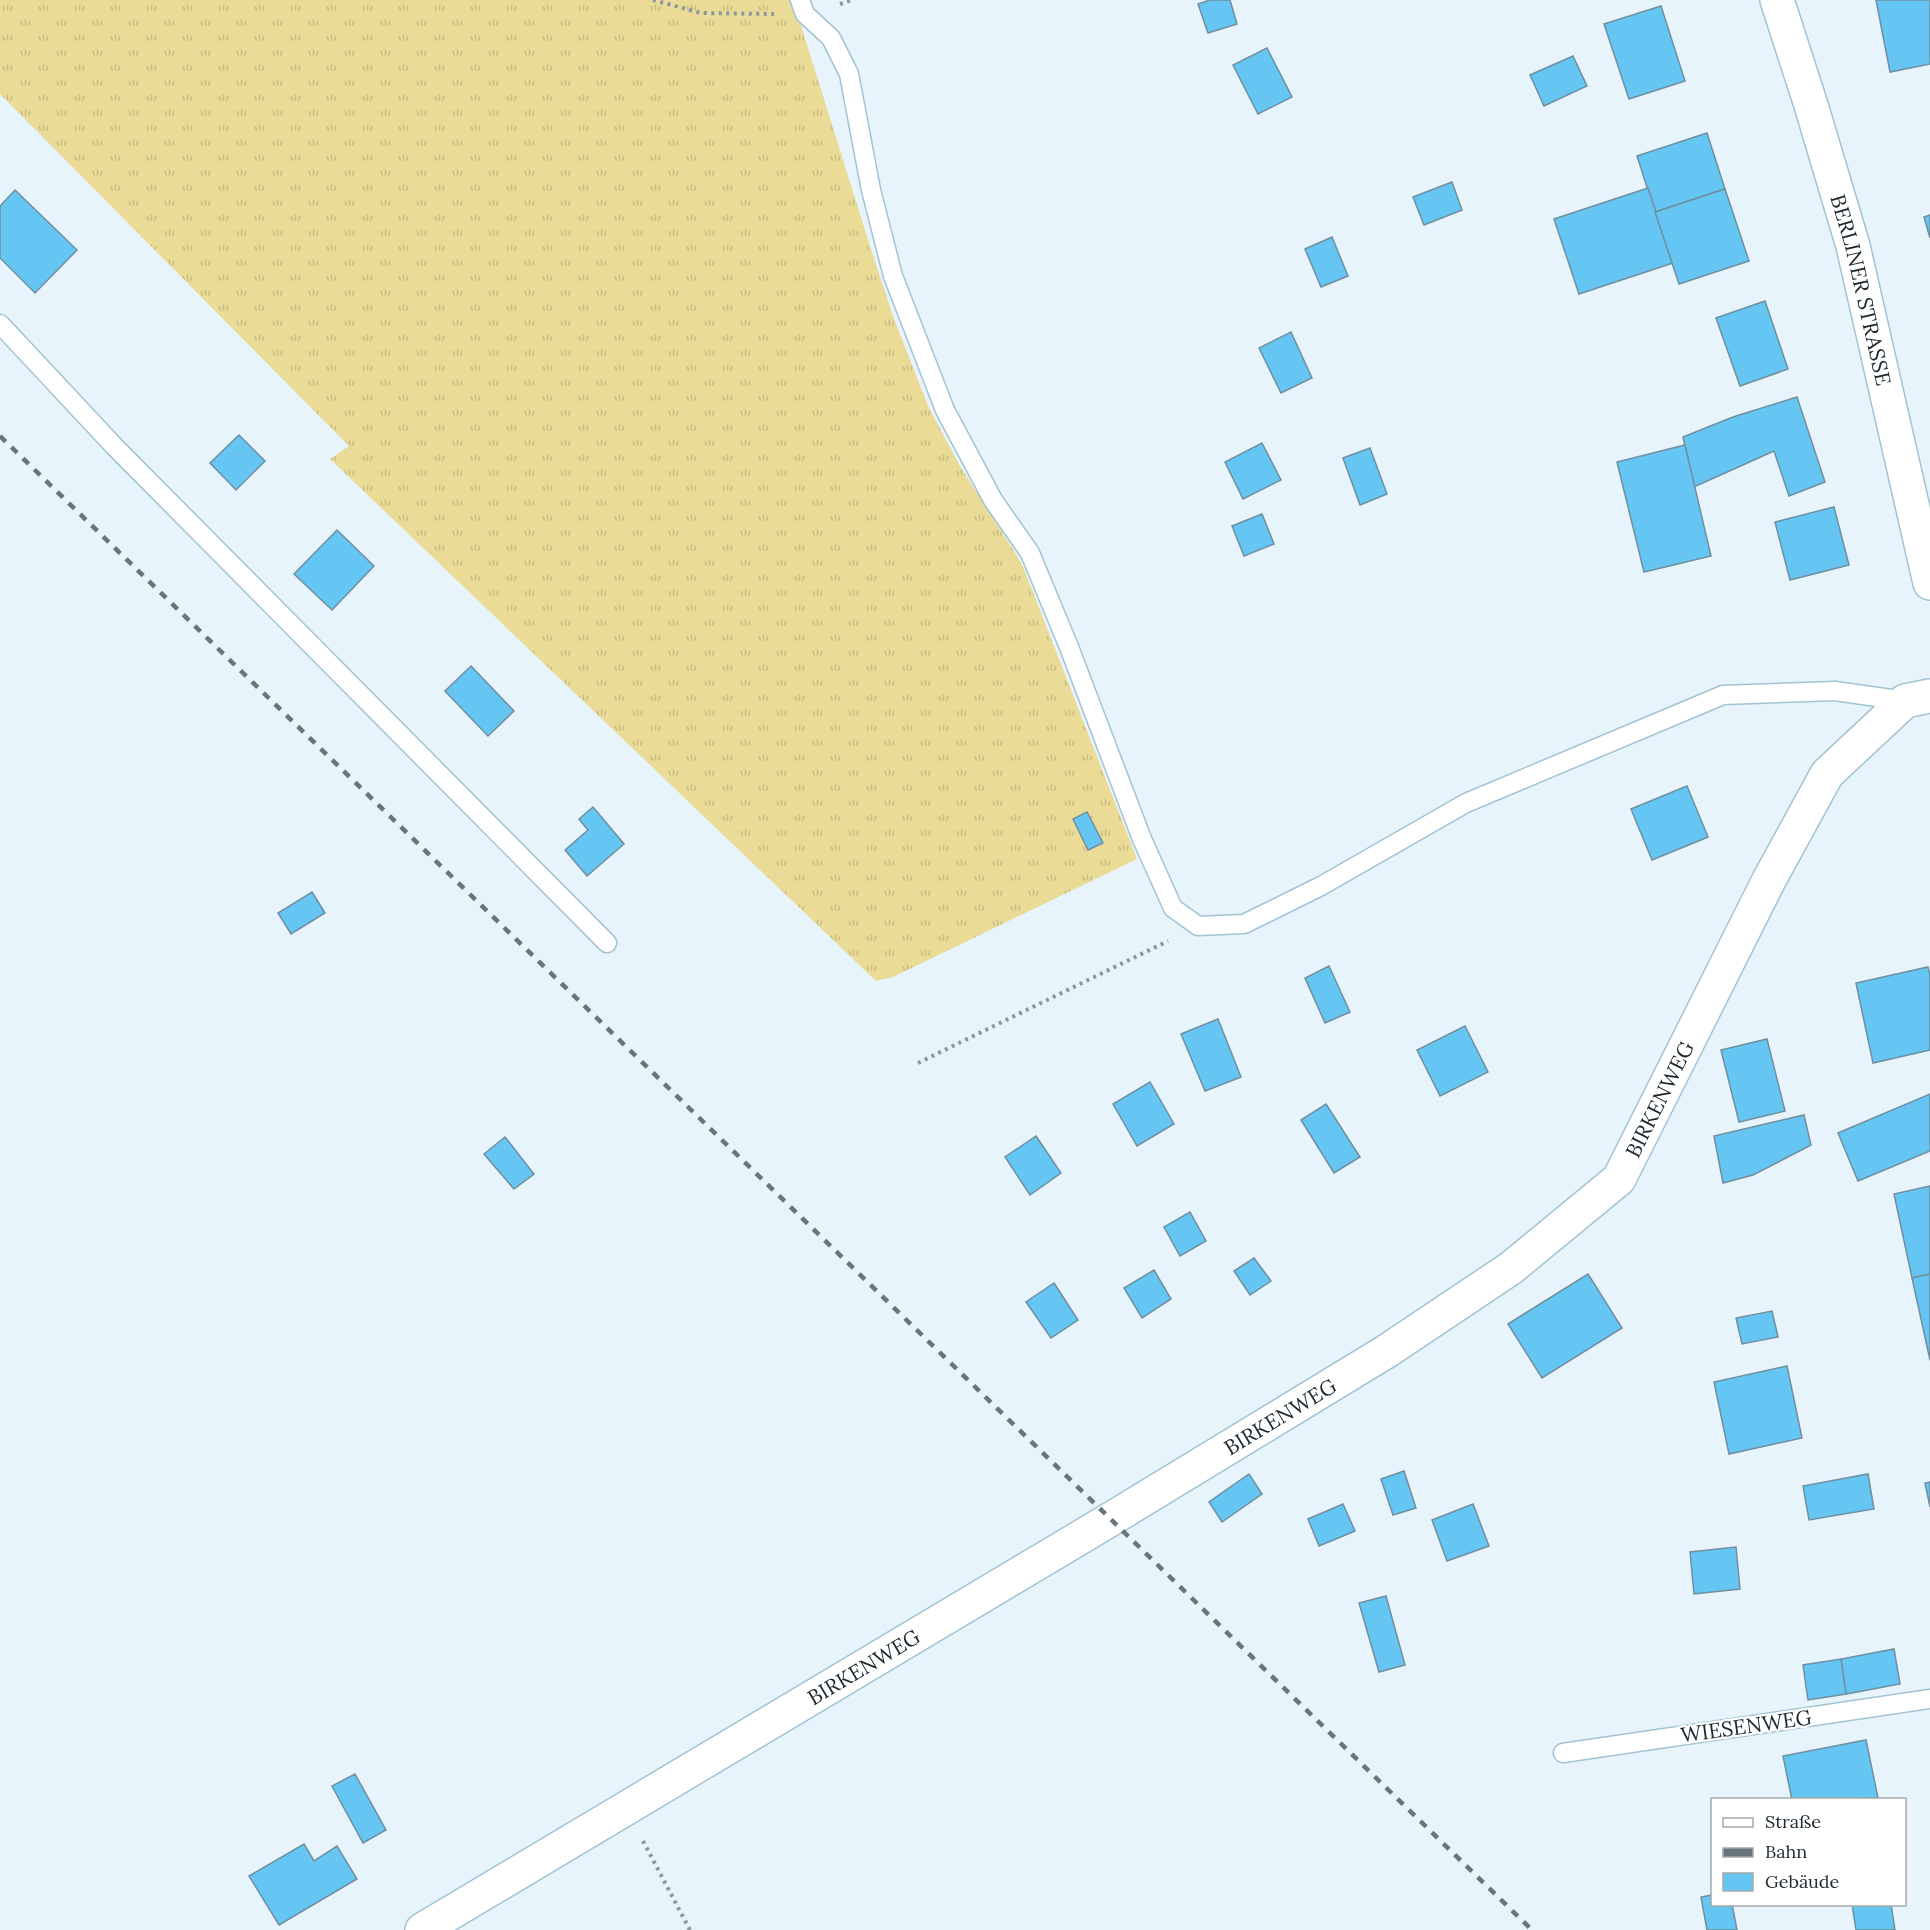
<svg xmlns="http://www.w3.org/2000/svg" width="1930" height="1930" font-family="Lora,serif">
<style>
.grass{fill:url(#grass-tufts)}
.building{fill:#65c6f3;stroke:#6f8f9f;stroke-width:1.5}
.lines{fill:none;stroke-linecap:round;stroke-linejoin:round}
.service-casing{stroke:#a2c3d4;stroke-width:21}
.minor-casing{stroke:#a2c3d4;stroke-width:36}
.primary-casing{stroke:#a2c3d4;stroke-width:36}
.path{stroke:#8a979e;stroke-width:4;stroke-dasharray:3 4.5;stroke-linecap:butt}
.service{stroke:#fff;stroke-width:18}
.minor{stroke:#fff;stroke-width:33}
.primary{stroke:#fff;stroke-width:33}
.rail{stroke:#68757c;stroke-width:4.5;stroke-dasharray:8 8;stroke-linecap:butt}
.labels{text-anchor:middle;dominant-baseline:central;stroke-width:4.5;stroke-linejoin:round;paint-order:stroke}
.street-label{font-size:21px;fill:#1b282f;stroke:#fff}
</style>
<defs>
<pattern id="grass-tufts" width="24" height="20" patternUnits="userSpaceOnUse" patternTransform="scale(1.5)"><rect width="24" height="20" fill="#eadb96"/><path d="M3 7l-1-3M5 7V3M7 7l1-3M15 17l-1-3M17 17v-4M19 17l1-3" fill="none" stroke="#c8bc82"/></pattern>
</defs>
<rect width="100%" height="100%" fill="#e7f4fb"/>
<!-- grass -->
<polygon class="grass" points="0,0 793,0 870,246 894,319 929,408 960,466 1022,564 1137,859 893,977 876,981 330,459 349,446 0,94"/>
<!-- building -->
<g class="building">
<polygon points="1210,0 1230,0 1237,24 1208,33 1198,4"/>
<polygon points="1876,0 1930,0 1930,64 1890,72"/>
<polygon points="1661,6 1685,81 1629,99 1604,24"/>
<polygon points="1267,48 1292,97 1258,114 1233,65"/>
<polygon points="1573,56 1587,86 1544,106 1530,75"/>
<polygon points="1707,133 1725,189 1655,212 1637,156"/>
<polygon points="1452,182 1462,210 1424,225 1413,197"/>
<polygon points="1648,188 1673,263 1579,294 1554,219"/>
<polygon points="1725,189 1749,261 1679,284 1655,212"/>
<polygon points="15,190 77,250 35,293 0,258 0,206"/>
<polygon points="1930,215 1930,238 1924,217"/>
<polygon points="1332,237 1348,276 1321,287 1305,249"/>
<polygon points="1765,301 1788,369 1740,386 1716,318"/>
<polygon points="1291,332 1312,378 1281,393 1259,348"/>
<polygon points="1797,397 1825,482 1789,496 1774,451 1694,487 1683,437 1733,417"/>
<polygon points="239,435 265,461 236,490 210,463"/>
<polygon points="1262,443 1281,480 1243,499 1225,462"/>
<polygon points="1685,445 1711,556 1644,572 1617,462"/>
<polygon points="1370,448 1387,494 1360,505 1343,458"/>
<polygon points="1834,507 1849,565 1790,580 1775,522"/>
<polygon points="1262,514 1274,544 1244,556 1232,526"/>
<polygon points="337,530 374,566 332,610 294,574"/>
<polygon points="471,666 514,711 488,736 445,691"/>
<polygon points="1687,786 1708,837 1652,860 1631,809"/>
<polygon points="593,807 624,844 587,876 565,850 588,830 579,819"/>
<polygon points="1087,812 1103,843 1088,850 1073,819"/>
<polygon points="312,892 325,913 291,934 278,913"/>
<polygon points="1329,966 1350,1012 1325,1023 1305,978"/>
<polygon points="1928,967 1930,975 1930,1050 1873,1063 1856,983"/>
<polygon points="1218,1019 1241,1077 1205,1091 1181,1034"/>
<polygon points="1465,1026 1488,1072 1440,1096 1417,1050"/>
<polygon points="1767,1039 1785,1111 1739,1122 1721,1050"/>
<polygon points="1150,1082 1174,1124 1137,1146 1113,1104"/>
<polygon points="1930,1094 1930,1151 1858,1181 1838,1133"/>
<polygon points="1326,1104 1360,1157 1334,1173 1301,1120"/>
<polygon points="1804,1115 1811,1145 1753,1175 1723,1183 1714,1136"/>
<polygon points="1036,1136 1061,1173 1030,1195 1005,1157"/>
<polygon points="505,1137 534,1174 514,1189 484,1154"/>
<polygon points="1930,1186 1930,1274 1912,1278 1894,1194"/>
<polygon points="1190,1212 1206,1241 1180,1256 1164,1227"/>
<polygon points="1254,1258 1271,1281 1250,1295 1234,1271"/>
<polygon points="1154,1270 1171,1299 1142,1318 1124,1288"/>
<polygon points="1588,1274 1622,1328 1542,1378 1508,1324"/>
<polygon points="1930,1274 1930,1360 1912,1278"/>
<polygon points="1054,1283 1078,1320 1051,1338 1026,1302"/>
<polygon points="1772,1311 1778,1337 1742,1344 1736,1318"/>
<polygon points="1787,1366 1802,1438 1729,1454 1714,1382"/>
<polygon points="1404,1471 1416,1508 1393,1515 1381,1479"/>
<polygon points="1249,1474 1262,1494 1222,1522 1209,1502"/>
<polygon points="1868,1474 1874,1509 1809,1520 1803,1486"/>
<polygon points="1930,1482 1930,1507 1925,1483"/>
<polygon points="1343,1504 1355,1531 1319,1546 1308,1519"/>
<polygon points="1473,1504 1489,1546 1447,1561 1432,1520"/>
<polygon points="1736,1547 1740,1589 1694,1594 1690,1552"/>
<polygon points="1386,1596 1405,1665 1379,1672 1359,1603"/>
<polygon points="1894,1649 1900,1684 1846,1694 1841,1659"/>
<polygon points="1841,1659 1846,1694 1808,1700 1803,1665"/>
<polygon points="1866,1740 1878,1798 1792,1800 1783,1756"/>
<polygon points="355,1774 386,1830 363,1843 332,1786"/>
<polygon points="304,1844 314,1861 337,1846 357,1879 279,1925 249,1876"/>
<polygon points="1712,1895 1712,1904 1732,1904 1737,1930 1707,1930 1701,1897"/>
<polygon points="1852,1904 1891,1904 1895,1930 1856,1930"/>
</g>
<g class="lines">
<!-- service casing -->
<g class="service-casing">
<g id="service">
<polyline points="800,0 805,14 831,38 849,74 871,190 893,276 945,410 993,500 1030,553 1069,647 1142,839 1173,908 1198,926 1244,924 1321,886 1466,803 1723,695 1835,691 1905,701"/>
<polyline points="0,324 115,447 607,943"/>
<polyline points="1563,1753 1930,1699"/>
</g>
</g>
<!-- minor casing -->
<g class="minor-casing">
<g id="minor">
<path id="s1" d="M422,1930l689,-411 276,-168 124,-83 108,-89 150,-299 58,-106 78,-73 25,-5"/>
</g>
</g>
<!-- primary casing -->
<g class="primary-casing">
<g id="primary">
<path id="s2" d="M1777,0l34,105 42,141 77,337"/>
</g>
</g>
<!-- path -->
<g class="path">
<polyline points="653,0 701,13 774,14"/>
<polyline points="840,4 852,0"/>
<polyline points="918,1063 1168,941"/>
<polyline points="643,1841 690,1930"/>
</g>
<!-- service -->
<use href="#service" class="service"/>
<!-- minor -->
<use href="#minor" class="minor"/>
<!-- primary -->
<use href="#primary" class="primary"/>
<!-- rail -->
<polyline class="rail" points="0,436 1532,1930"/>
</g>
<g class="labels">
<!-- street labels -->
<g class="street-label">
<text stroke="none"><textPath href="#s2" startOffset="302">BERLINER STRASSE</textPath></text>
<text stroke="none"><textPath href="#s1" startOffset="1504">BIRKENWEG</textPath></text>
<text stroke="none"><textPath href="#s1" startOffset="1000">BIRKENWEG</textPath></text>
<text stroke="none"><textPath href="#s1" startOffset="514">BIRKENWEG</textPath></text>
<text transform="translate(1746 1726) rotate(-8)">WIESENWEG</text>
</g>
</g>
<!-- legend -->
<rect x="1711" y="1798" width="195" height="108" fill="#ffffff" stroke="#a4a9ac" stroke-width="1.5"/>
<rect x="1723" y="1818" width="30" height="9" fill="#ffffff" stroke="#a4a9ac" stroke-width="1.5"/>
<text x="1765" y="1828" font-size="18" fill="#1b282f">Straße</text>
<rect x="1723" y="1848" width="30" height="9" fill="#68757c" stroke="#a4a9ac" stroke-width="1.5"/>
<text x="1765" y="1858" font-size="18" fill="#1b282f">Bahn</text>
<rect x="1723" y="1873" width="30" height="18" fill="#65c6f3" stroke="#a4a9ac" stroke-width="1.5"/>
<text x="1765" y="1888" font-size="18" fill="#1b282f">Gebäude</text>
</svg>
